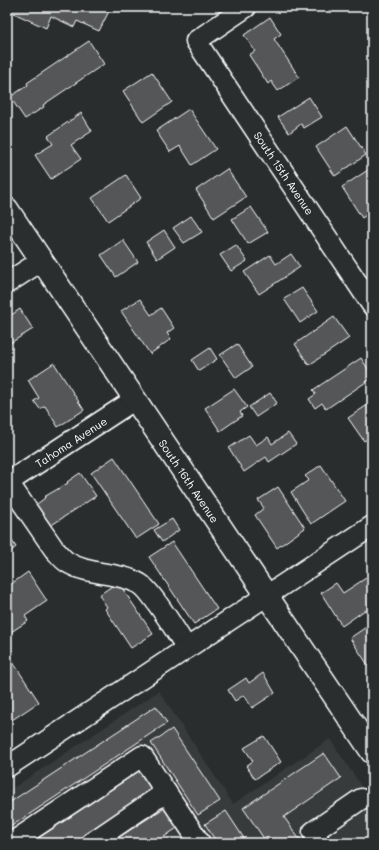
<svg xmlns="http://www.w3.org/2000/svg" width="379" height="850" font-family="Mali,sans-serif">
<style>
.built{fill:#373a3b}
.building{fill:#555758;stroke:#fff}
.lines{fill:none;stroke-linecap:round;stroke-linejoin:round}
.minor-casing{stroke:#fff;stroke-width:23}
.major-casing{stroke:#fff;stroke-width:25}
.minor{stroke:#2a2d2e;stroke-width:20}
.major{stroke:#2a2d2e;stroke-width:22}
.labels{text-anchor:middle;dominant-baseline:central;stroke-width:4;stroke-linejoin:round;paint-order:stroke}
.street-label{font-size:11px;fill:#fff;stroke:#2a2d2e}
</style>
<rect width="100%" height="100%" fill="#2a2d2e"/>
<filter id="ink" filterUnits="userSpaceOnUse"><feTurbulence type="fractalNoise" baseFrequency=".025" numOctaves="2"/><feDisplacementMap in="SourceGraphic" scale="8" xChannelSelector="R" yChannelSelector="G"/><feConvolveMatrix kernelMatrix="1 2 1 2 8 2 1 2 1" color-interpolation-filters="sRGB"/></filter>
<g filter="url(#ink)">
<!-- built -->
<polygon class="built" points="159,691 233,804 330,739 372,802 372,843 7,843 7,792"/>
<!-- building -->
<g class="building">
<polygon points="7,7 106,7 110,9 99,31 77,21 74,27 51,16 46,28 7,10"/>
<polygon points="270,17 281,34 274,39 299,77 278,91 271,81 268,84 249,55 255,51 244,35"/>
<polygon points="89,41 104,64 43,105 44,107 25,119 10,97 28,85 27,83"/>
<polygon points="152,72 172,102 143,122 123,91"/>
<polygon points="309,97 322,117 304,128 301,124 289,133 278,117"/>
<polygon points="189,109 216,149 192,165 180,146 170,152 156,131"/>
<polygon points="81,113 92,131 71,145 81,159 51,179 35,155 53,144 48,136"/>
<polygon points="347,126 366,155 335,176 316,147"/>
<polygon points="371,168 372,211 362,218 342,187"/>
<polygon points="227,169 246,197 214,218 196,190"/>
<polygon points="126,175 141,198 108,221 92,198"/>
<polygon points="251,207 268,232 248,244 232,219"/>
<polygon points="191,216 202,232 184,243 173,228"/>
<polygon points="164,230 175,247 157,259 146,242"/>
<polygon points="123,240 138,262 116,277 101,255"/>
<polygon points="236,245 247,261 231,271 220,255"/>
<polygon points="291,254 300,267 259,294 244,272 270,255 276,264"/>
<polygon points="302,288 318,311 300,323 284,299"/>
<polygon points="140,299 151,315 161,308 174,328 167,333 171,339 150,354 121,311"/>
<polygon points="20,309 33,329 7,345 7,318"/>
<polygon points="334,317 349,338 309,365 295,344"/>
<polygon points="237,344 252,367 236,378 220,355"/>
<polygon points="210,348 217,359 199,371 192,360"/>
<polygon points="361,358 372,375 372,378 326,409 322,403 315,408 309,399 316,394 313,390"/>
<polygon points="54,363 84,410 58,427 45,406 40,409 34,401 39,398 28,380"/>
<polygon points="234,389 247,407 240,412 242,416 220,431 205,408"/>
<polygon points="270,393 277,403 256,417 249,407"/>
<polygon points="372,402 372,436 364,441 348,418"/>
<polygon points="288,433 296,444 269,462 266,457 244,472 229,448 249,435 256,445 268,437 272,444"/>
<polygon points="114,457 159,524 136,539 91,473"/>
<polygon points="321,465 345,501 311,524 291,492 309,480 305,476"/>
<polygon points="80,473 96,496 47,528 33,507 45,498 44,497 68,483 67,482"/>
<polygon points="278,487 305,528 277,548 255,515 264,508 258,500"/>
<polygon points="172,519 179,530 162,542 154,530"/>
<polygon points="7,533 16,547 7,554"/>
<polygon points="172,542 217,609 194,624 149,557"/>
<polygon points="28,572 47,601 25,616 28,621 11,632 12,635 7,638 7,587"/>
<polygon points="372,574 372,617 371,618 365,610 342,626 321,593 336,583 343,593"/>
<polygon points="118,582 153,634 131,648 105,609 107,607 99,595"/>
<polygon points="372,623 372,671 350,638"/>
<polygon points="7,653 39,702 9,722 7,718"/>
<polygon points="263,673 275,693 252,708 244,695 235,701 228,690 246,678 249,683"/>
<polygon points="156,706 167,723 7,829 7,804"/>
<polygon points="172,729 220,801 198,815 151,743"/>
<polygon points="264,736 281,762 255,779 246,766 253,761 244,748"/>
<polygon points="324,753 341,778 284,817 302,843 267,843 243,808"/>
<polygon points="139,771 153,792 76,843 31,843"/>
<polygon points="164,808 177,828 155,843 110,843"/>
<polygon points="226,811 247,843 217,843 205,824"/>
</g>
<g class="lines">
<!-- minor casing -->
<g class="minor-casing">
<g id="minor">
<polyline points="246,7 196,41 372,305"/>
<polyline points="7,283 41,261"/>
<path d="M8,482l46,67c4,4 8,10 13,13 22,14 51,9 73,22 11,6 38,51 47,64"/>
<polyline points="7,483 134,400"/>
<polyline points="7,767 372,526"/>
<polyline points="11,843 142,756 200,843"/>
<polyline points="91,843 166,792"/>
<polyline points="320,843 313,832 361,799"/>
</g>
</g>
<!-- major casing -->
<g class="major-casing">
<polyline id="major" points="7,209 372,752"/>
</g>
<!-- minor -->
<use href="#minor" class="minor"/>
<!-- major -->
<use href="#major" class="major"/>
</g>
</g>
<g class="labels">
<!-- street labels -->
<g class="street-label">
<text transform="translate(284 173) rotate(56)">South 15th Avenue</text>
<text transform="translate(71 442) rotate(-33)">Tahoma Avenue</text>
<text transform="translate(189 481) rotate(56)">South 16th Avenue</text>
</g>
</g>
<!-- margin -->
<rect width="379" height="850" fill="none" stroke="#2a2d2e" stroke-width="24"/>
<rect x="12" y="12" width="355" height="826" fill="none" stroke="#fff" stroke-width="1.5" filter="url(#ink)"/>
</svg>
